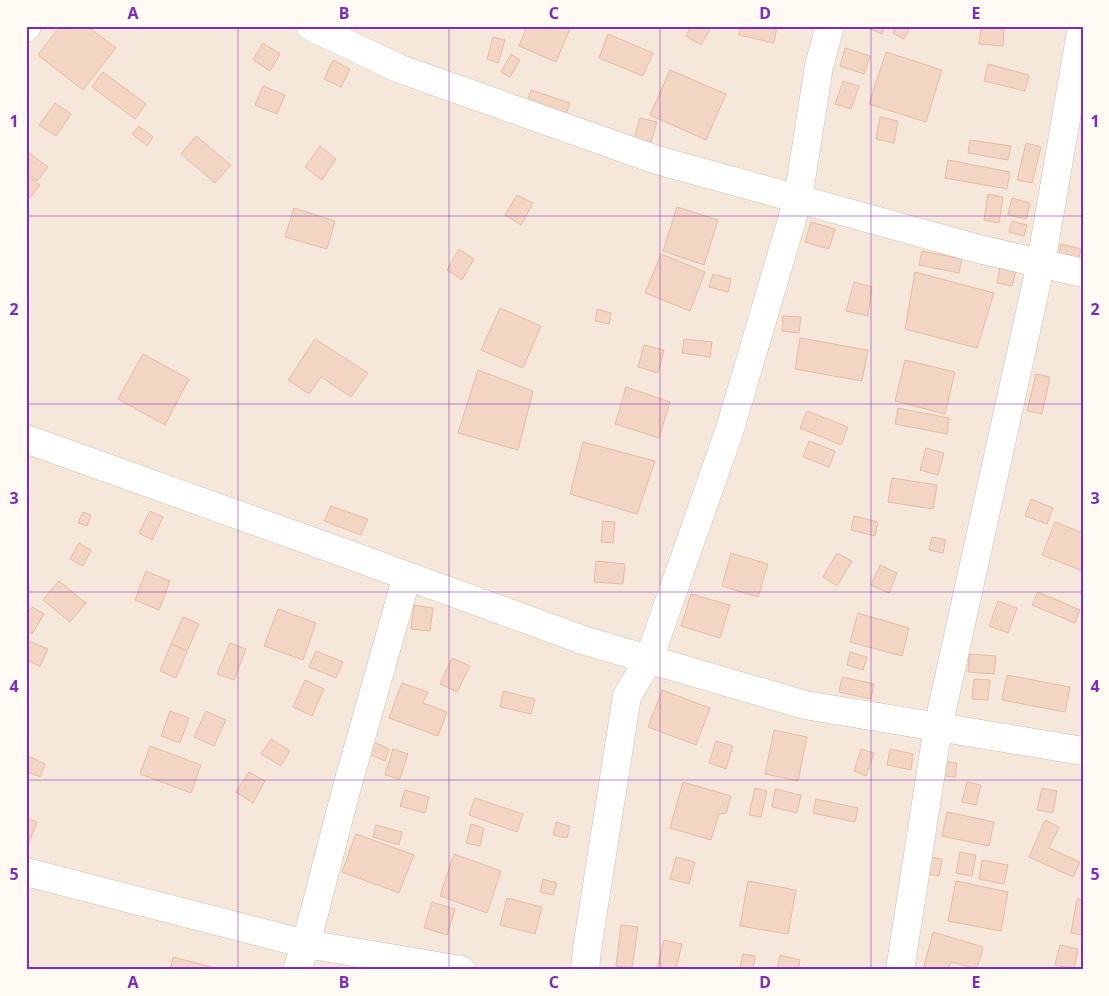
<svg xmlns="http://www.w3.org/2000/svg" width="1109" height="996" font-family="'Noto Sans',sans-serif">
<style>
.residential{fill:#f5e8da}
.building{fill:#f3d5c3;stroke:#e6bba3}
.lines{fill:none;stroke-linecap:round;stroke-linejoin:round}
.street-casing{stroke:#d1beb0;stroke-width:29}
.street{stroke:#fff;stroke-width:28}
.grid{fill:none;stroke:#7b2cbf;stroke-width:1;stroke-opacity:0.55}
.neatline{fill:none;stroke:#7b2cbf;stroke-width:2}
.grid-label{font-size:16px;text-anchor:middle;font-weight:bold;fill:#7b2cbf}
</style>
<rect width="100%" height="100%" fill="#fdf6ec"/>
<!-- residential -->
<rect class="residential" x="26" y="26" width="1057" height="944"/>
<!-- building -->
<g class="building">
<polygon points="60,26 87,26 116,48 83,90 38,55"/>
<polygon points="527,26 571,26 556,62 519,46"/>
<polygon points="691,26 712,26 701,45 686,36"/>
<polygon points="741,26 777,26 774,43 739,35"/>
<polygon points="865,26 885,26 882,34 865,27"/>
<polygon points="896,26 911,26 904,39 893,33"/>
<polygon points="981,26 1004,26 1003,46 979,44"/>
<polygon points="608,34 653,53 643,76 599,58"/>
<polygon points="493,37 505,40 498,63 487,59"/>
<polygon points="263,43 280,54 270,71 253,60"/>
<polygon points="845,48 870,56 864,74 840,66"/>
<polygon points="886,52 942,70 926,122 869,104"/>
<polygon points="511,54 520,60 510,77 501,72"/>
<polygon points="333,60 350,69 341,87 324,79"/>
<polygon points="988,64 1029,75 1025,91 984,81"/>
<polygon points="670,70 726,94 706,140 650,115"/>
<polygon points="103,72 146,104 135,119 92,87"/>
<polygon points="843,81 859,86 851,109 835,104"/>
<polygon points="263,86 285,95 277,114 255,105"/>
<polygon points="531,90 570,103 562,124 524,111"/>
<polygon points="55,103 71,114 56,136 39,125"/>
<polygon points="880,117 898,121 894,143 876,139"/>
<polygon points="640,118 657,122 651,142 634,138"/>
<polygon points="139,126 153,137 147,146 132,134"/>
<polygon points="196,136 231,165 215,183 181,154"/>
<polygon points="970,140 1011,146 1008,160 968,153"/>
<polygon points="1026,143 1041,147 1032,183 1017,180"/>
<polygon points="320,146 336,159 322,180 305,167"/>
<polygon points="28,152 48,167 37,181 26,172 26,154"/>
<polygon points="948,160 1010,172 1007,189 945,178"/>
<polygon points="28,176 40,185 30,198 26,195 26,178"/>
<polygon points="988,194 1003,197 999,223 984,220"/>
<polygon points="517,195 533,203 521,225 505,215"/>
<polygon points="1012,198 1030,203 1026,219 1008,215"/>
<polygon points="677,207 718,220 704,265 663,251"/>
<polygon points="294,208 335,221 327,249 285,237"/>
<polygon points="1012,221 1027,225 1024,236 1009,232"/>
<polygon points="811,222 835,229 829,249 805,242"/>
<polygon points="1061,244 1081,249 1079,258 1059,253"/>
<polygon points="459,249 474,259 462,280 447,270"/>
<polygon points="922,251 962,259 959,273 919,265"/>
<polygon points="661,254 705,272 690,311 645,293"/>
<polygon points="1000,267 1016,271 1012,286 997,283"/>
<polygon points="915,272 994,293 977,348 905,329"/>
<polygon points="713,274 731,279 728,292 709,287"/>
<polygon points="854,282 872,287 868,316 846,311"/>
<polygon points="500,308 541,326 523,368 481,350"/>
<polygon points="597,309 611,313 609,324 595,321"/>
<polygon points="783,316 801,317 799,333 782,331"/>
<polygon points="800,338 868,350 862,381 795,369"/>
<polygon points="315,339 368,373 351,397 321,377 309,394 288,380"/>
<polygon points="684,339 712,342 710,357 682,353"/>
<polygon points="644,345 664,350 658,373 638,367"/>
<polygon points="143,354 189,379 165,425 118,399"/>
<polygon points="905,360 955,372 945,414 895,401"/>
<polygon points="478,370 533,391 518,450 458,433"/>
<polygon points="1036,374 1050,377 1042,414 1027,411"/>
<polygon points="626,387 670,402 659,438 615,424"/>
<polygon points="898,408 949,418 947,434 895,424"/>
<polygon points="807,411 848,427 841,445 800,428"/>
<polygon points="809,441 835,451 829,467 803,457"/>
<polygon points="583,442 655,461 637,514 570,494"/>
<polygon points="926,448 944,453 938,475 920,470"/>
<polygon points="892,478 937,485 933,509 888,502"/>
<polygon points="1031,499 1053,508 1047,524 1025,516"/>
<polygon points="331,506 368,519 361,535 324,521"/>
<polygon points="150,511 163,517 152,540 139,533"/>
<polygon points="83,512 91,515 87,526 78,523"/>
<polygon points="854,516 878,522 875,536 851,530"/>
<polygon points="603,521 615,522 613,543 601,542"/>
<polygon points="1055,522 1083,533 1083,571 1042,555"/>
<polygon points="932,537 946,540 943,553 929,550"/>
<polygon points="79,543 91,550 83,566 70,559"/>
<polygon points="731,553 768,564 758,597 722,586"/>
<polygon points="837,553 852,561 837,586 823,577"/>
<polygon points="596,561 625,564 623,584 594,582"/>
<polygon points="880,565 897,573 889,593 871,585"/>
<polygon points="146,571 170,581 159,610 135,600"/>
<polygon points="59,581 86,603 70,622 43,600"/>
<polygon points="1038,592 1080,610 1075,623 1032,605"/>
<polygon points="691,594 730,605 720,638 681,626"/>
<polygon points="998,601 1017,608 1008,633 989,626"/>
<polygon points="414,605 433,608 430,631 411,629"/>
<polygon points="32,607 44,614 32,634 26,630 26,616"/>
<polygon points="278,609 316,623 303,660 264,646"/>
<polygon points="858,613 909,628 902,656 850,642"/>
<polygon points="183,617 199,624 187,651 171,644"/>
<polygon points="26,640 48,649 40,666 26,660"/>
<polygon points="230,643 246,649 234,680 217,674"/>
<polygon points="171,644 187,651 176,678 160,671"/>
<polygon points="316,651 343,662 336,678 309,667"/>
<polygon points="850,652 867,657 863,670 847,665"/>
<polygon points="969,654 996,656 994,674 968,672"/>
<polygon points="452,658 470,666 457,692 440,684"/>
<polygon points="1007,675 1070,687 1065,712 1002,700"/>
<polygon points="842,677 874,684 871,699 839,692"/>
<polygon points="974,679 990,680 988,700 972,699"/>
<polygon points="305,680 324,689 312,716 293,707"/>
<polygon points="402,683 428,692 423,703 447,712 438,736 389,718"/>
<polygon points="662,690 710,708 696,745 648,727"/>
<polygon points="503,691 535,699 531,714 500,707"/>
<polygon points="170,711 189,718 180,743 161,736"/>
<polygon points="206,711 226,720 214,746 194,737"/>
<polygon points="774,730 807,737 798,781 765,774"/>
<polygon points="271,739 290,751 281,766 261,754"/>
<polygon points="716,741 733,746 726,769 709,763"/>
<polygon points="374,742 389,749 385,761 369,754"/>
<polygon points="150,746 201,765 191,793 140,774"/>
<polygon points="393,749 408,754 400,779 385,775"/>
<polygon points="861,749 874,753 866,776 854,771"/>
<polygon points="890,749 913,754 911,770 887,765"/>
<polygon points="26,755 45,764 40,777 26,771"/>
<polygon points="940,761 957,763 955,777 937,775"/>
<polygon points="249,772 265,781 253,803 236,792"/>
<polygon points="683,782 731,796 726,813 719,814 711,840 670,828"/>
<polygon points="967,782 981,785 976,805 962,802"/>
<polygon points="755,788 767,791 761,817 749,815"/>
<polygon points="1042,788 1057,791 1053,813 1037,810"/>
<polygon points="775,789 801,795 797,813 772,807"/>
<polygon points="405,790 429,797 425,813 400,806"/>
<polygon points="475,798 523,814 517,832 469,815"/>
<polygon points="816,799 858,808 855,822 813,813"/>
<polygon points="947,812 994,822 989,846 942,836"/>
<polygon points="26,818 37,822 26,850"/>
<polygon points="1045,820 1059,827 1049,848 1080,862 1073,877 1029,857"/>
<polygon points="556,822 570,826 567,838 553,835"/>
<polygon points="471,824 484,828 480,846 466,843"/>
<polygon points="376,825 402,832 399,845 373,837"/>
<polygon points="356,834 414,855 399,893 342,872"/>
<polygon points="960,852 976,855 972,876 956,873"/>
<polygon points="454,854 501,871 487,913 440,896"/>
<polygon points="922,856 942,859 939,876 920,873"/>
<polygon points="676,857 695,862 689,884 670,879"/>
<polygon points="982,860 1008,865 1004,884 979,879"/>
<polygon points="543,879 557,883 553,895 540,892"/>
<polygon points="748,881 796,890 788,934 740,926"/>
<polygon points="956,881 1008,892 1001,931 948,921"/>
<polygon points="507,898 542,907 535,934 500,925"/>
<polygon points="1077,899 1083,900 1083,935 1071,933"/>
<polygon points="432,902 455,909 447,935 424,928"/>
<polygon points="621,925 638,927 632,968 616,966"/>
<polygon points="933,932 983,947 977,969 951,962 948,970 923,970"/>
<polygon points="664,940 682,944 676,970 657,969"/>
<polygon points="1060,945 1078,949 1074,969 1055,965"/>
<polygon points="743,954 755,956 753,970 740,970"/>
<polygon points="780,955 800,960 798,970 777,970"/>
<polygon points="173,957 223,970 170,970"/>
</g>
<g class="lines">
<!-- street casing -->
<g class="street-casing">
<g id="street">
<polyline points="310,26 400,69 657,160 979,249 1083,273"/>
<polyline points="26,28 27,26"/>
<polyline points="26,439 325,546 586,641 805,705 1083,751"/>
<polyline points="26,872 306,944 461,970"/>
<polyline points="297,970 306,944 347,787 407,576"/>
<polyline points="585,970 587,949 627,696 649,659 730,429 798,199 819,66 830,26"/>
<polyline points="900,970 938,727 1041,263 1082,26"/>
</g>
</g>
<!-- street -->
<use href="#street" class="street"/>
</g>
<!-- grid -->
<path class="grid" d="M238,26v944M449,26v944M660,26v944M871,26v944M26,216h1057M26,404h1057M26,592h1057M26,780h1057"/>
<!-- border -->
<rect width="1109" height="996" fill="none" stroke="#fffaf3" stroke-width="55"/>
<rect x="28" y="28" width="1054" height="940" class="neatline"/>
<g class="grid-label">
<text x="133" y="19">A</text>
<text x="344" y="19">B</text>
<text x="554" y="19">C</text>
<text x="765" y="19">D</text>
<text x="976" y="19">E</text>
<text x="14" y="127">1</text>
<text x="1095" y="127">1</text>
<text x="14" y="315">2</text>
<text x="1095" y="315">2</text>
<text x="14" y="504">3</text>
<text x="1095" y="504">3</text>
<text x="14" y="692">4</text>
<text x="1095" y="692">4</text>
<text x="14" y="880">5</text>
<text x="1095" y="880">5</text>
<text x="133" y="988">A</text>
<text x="344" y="988">B</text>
<text x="554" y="988">C</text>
<text x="765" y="988">D</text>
<text x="976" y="988">E</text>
</g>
</svg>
